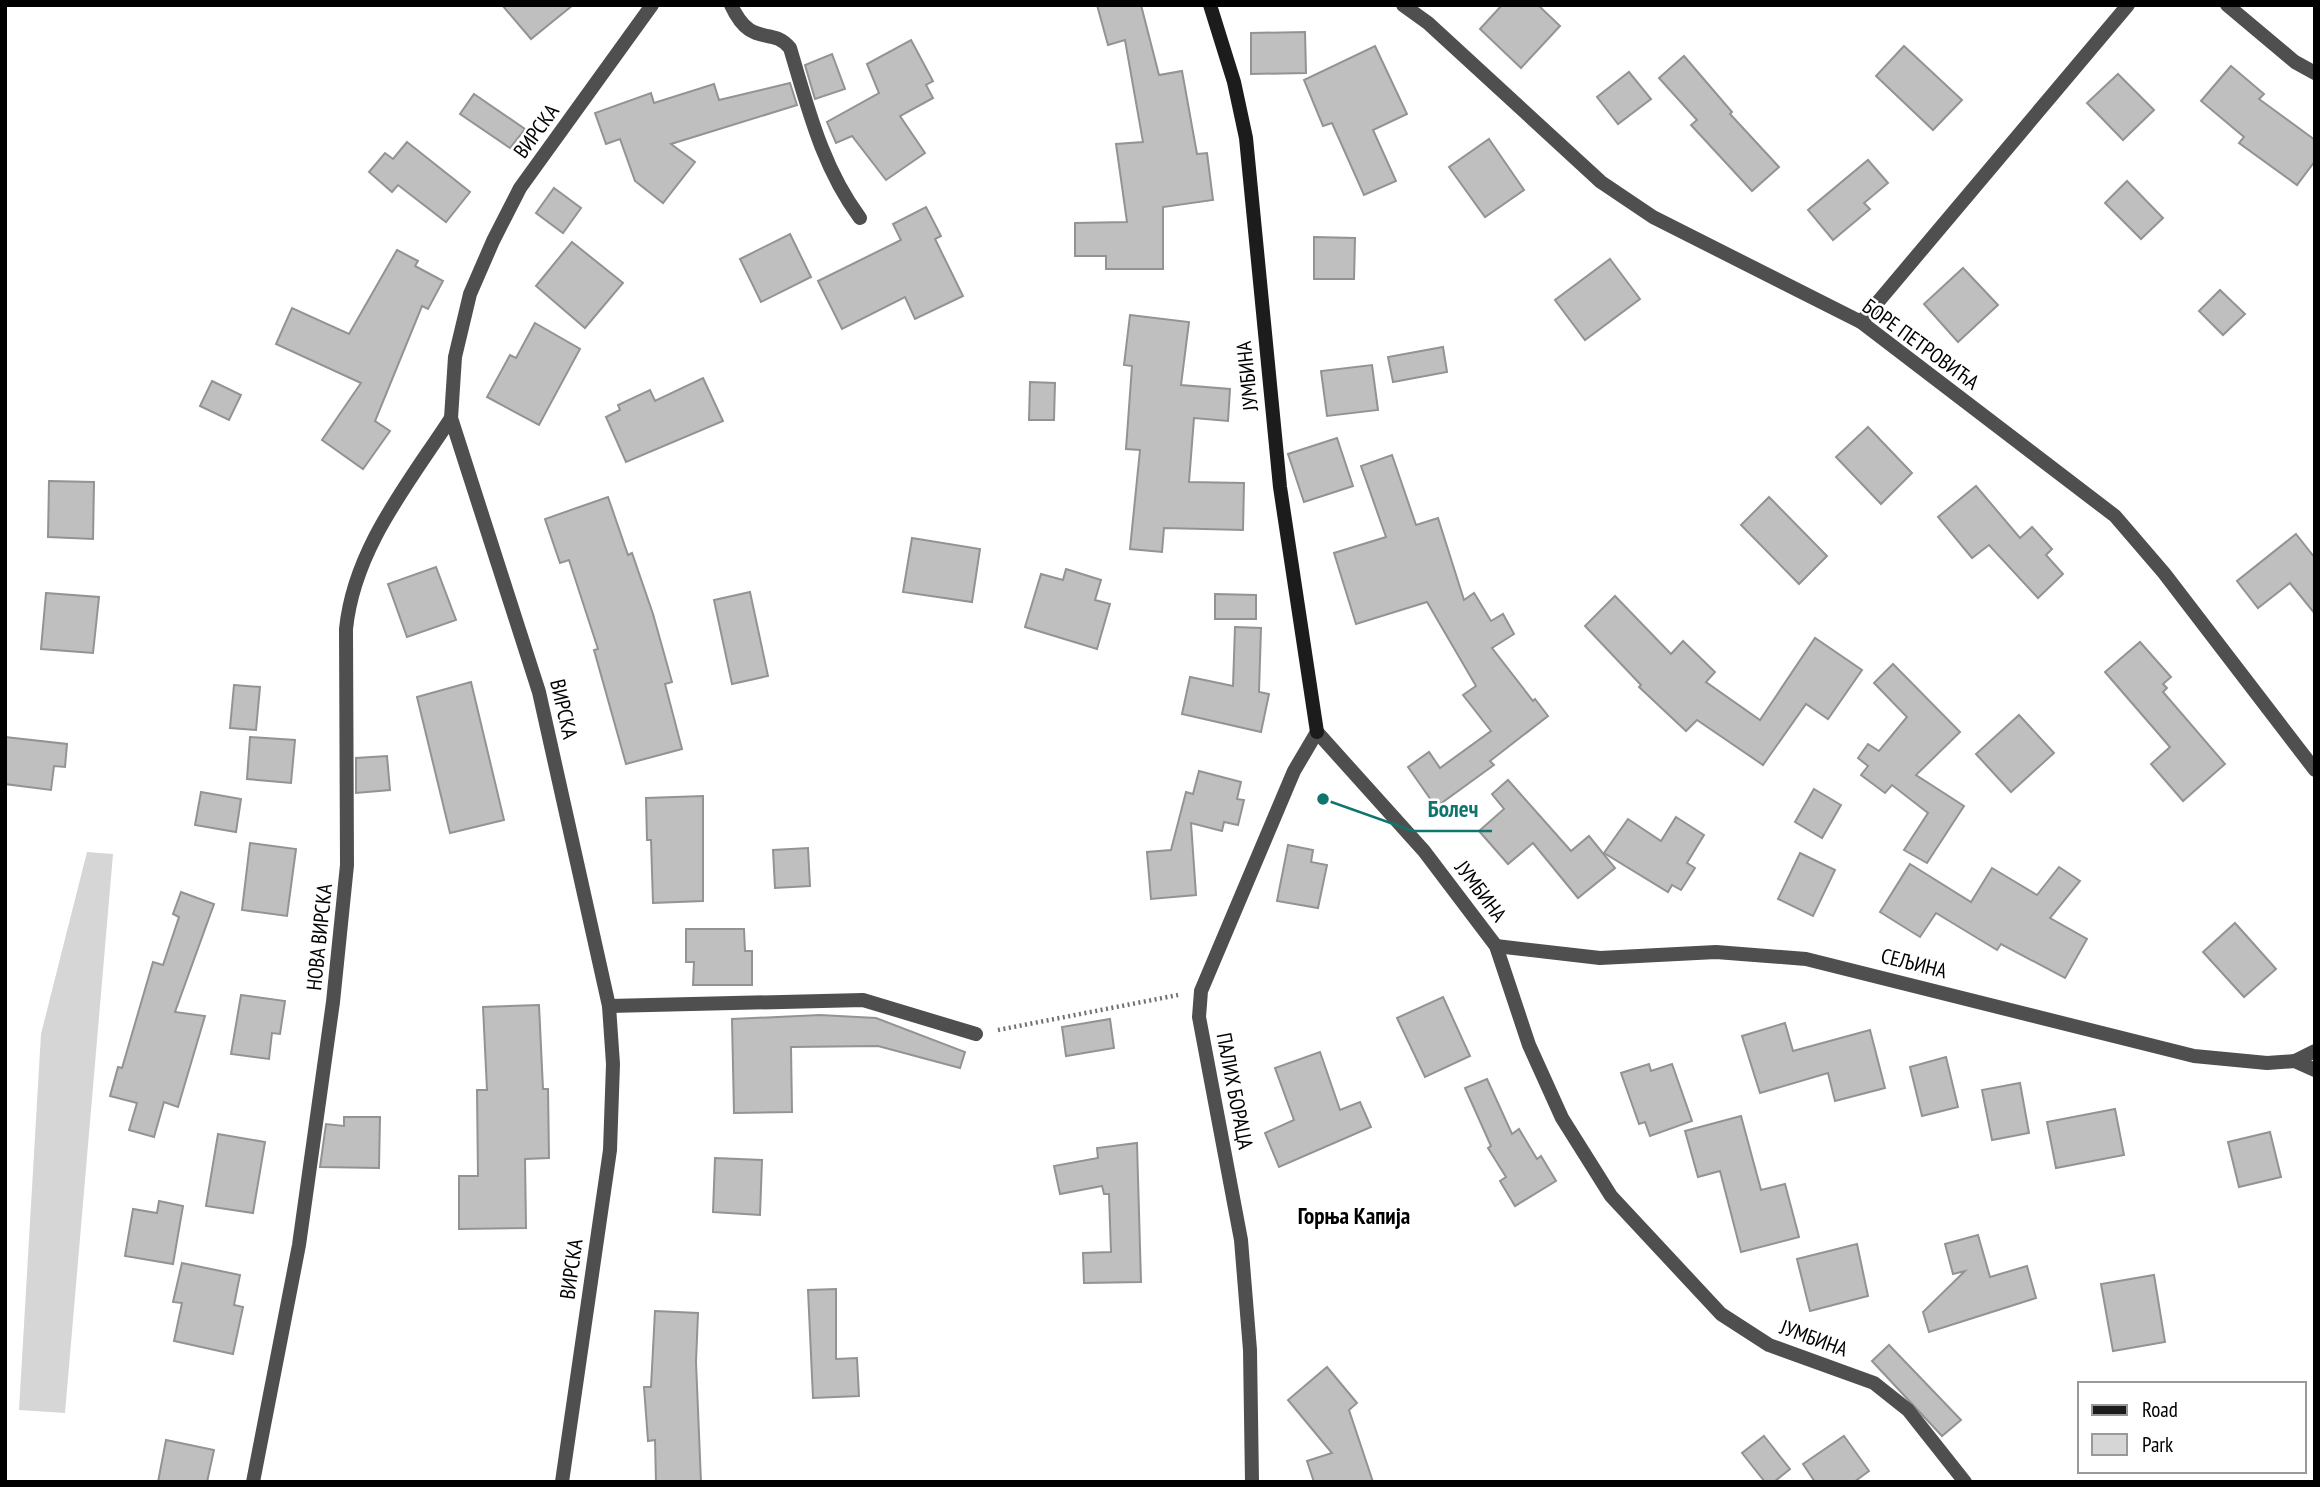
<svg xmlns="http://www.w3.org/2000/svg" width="2320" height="1487" font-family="'PT Sans Narrow',sans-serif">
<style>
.green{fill:#d6d6d6}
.building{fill:#bfbfbf;stroke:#939393;stroke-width:2}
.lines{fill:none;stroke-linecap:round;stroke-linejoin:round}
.path{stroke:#717171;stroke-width:4.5;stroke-dasharray:2 3.5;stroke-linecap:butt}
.lane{stroke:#4f4f4f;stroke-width:14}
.street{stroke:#4f4f4f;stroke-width:14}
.secondary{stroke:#1c1c1c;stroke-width:14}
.labels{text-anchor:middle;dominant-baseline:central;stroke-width:5;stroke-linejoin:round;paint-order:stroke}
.street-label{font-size:21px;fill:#000;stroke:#fff}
.neighbourhood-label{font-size:23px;font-weight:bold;fill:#000;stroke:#fff}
.leader{fill:none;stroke:#0f766e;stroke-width:2.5}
.callout-dot{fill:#0f766e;stroke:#fff;stroke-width:2.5}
.callout-label{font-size:23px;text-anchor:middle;font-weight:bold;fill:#0f766e;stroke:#fff;stroke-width:5;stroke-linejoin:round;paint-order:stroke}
</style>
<rect width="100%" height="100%" fill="#fff"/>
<!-- green -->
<polygon class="green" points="87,852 113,854 65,1413 19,1410 41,1034"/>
<!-- building -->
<g class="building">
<polygon points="502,5 573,5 531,39"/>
<polygon points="1097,5 1141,5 1159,75 1182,71 1197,154 1207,153 1213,200 1163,207 1163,269 1106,269 1106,256 1075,256 1075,223 1127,222 1116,144 1143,142 1125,40 1108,45"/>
<polygon points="1502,5 1538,5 1560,26 1521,68 1480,29"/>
<polygon points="1305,32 1306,73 1251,74 1251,33"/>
<polygon points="911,40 933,81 926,85 933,98 900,116 925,153 886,180 852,136 836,143 827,122 879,93 867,64"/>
<polygon points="1375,46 1407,114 1373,130 1396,181 1364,195 1332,123 1323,126 1304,80"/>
<polygon points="1904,46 1962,100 1933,130 1876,76"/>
<polygon points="832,54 845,89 815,99 805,65"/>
<polygon points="1684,56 1732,112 1730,114 1779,167 1752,191 1691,125 1697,120 1659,78"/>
<polygon points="2231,66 2264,94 2259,99 2315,140 2315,161 2297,185 2239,143 2244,137 2201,101"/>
<polygon points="1629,72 1651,99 1618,124 1597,97"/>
<polygon points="2118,74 2154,110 2123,140 2087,103"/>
<polygon points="790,83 797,105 671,144 695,162 663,203 635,181 620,139 606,144 595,113 651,93 654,103 714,84 719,100"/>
<polygon points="474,94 525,129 510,148 460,114"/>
<polygon points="1489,139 1524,190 1485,217 1449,167"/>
<polygon points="407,142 470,192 446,222 398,185 392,192 369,172 385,153 393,159"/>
<polygon points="1868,160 1888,183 1864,203 1870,209 1833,240 1808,210"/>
<polygon points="2127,181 2163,218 2141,239 2105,203"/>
<polygon points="554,188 581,208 563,233 536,213"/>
<polygon points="926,207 941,236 935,239 963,296 915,319 905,297 842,329 818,281 901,240 893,224"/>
<polygon points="790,234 811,277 761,302 740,259"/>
<polygon points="1314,237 1355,238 1354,279 1314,279"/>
<polygon points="572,242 623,283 585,328 536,286"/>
<polygon points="397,250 418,261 415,266 443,281 428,309 422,306 375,421 390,431 363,469 322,440 361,383 276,344 292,308 349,334"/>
<polygon points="1610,259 1640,299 1585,340 1555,300"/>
<polygon points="1963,268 1998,305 1958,342 1924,304"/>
<polygon points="2220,290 2245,314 2223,335 2199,311"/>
<polygon points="1130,315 1189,322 1181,385 1230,389 1228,421 1194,418 1189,482 1244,483 1243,530 1164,528 1162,552 1130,549 1140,450 1126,449 1132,366 1124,365"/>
<polygon points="535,323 580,349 539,425 487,397 510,355 516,358"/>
<polygon points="1443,347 1447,372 1393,382 1388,357"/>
<polygon points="1372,365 1378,410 1327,416 1321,371"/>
<polygon points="703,378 723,421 626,462 606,417 620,410 618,405 650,390 655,401"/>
<polygon points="212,381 241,395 229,420 200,406"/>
<polygon points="1030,382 1055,383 1054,420 1029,420"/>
<polygon points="1868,427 1912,473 1881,504 1836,457"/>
<polygon points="1337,438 1353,486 1304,502 1288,454"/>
<polygon points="1392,455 1416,525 1438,518 1464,600 1474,593 1491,621 1503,614 1514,634 1492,648 1533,701 1535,699 1548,716 1490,761 1494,765 1436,807 1408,767 1429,752 1440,768 1491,731 1463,695 1476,686 1427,602 1356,624 1334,553 1386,537 1361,466"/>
<polygon points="49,481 94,482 93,539 48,537"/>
<polygon points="1976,486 2020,538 2032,527 2052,549 2046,555 2063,574 2038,598 1989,545 1972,558 1938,517"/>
<polygon points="608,497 628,555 632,553 653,614 672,682 665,684 682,749 626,764 594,650 598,649 569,560 560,563 545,519"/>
<polygon points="1769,497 1827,556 1799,584 1741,525"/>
<polygon points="2296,534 2315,558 2315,614 2290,583 2258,608 2237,581"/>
<polygon points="912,538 980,549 972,602 903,592"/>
<polygon points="436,567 456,620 407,637 388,584"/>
<polygon points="1066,569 1101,580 1095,600 1110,604 1097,649 1025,627 1041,574 1063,580"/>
<polygon points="750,592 768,676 732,684 714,600"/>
<polygon points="46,593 99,597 93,653 41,649"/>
<polygon points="1215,594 1256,595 1256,619 1215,619"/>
<polygon points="1615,596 1671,654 1683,641 1715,672 1706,682 1760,720 1815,638 1862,670 1828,719 1806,704 1763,765 1697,720 1686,731 1639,687 1641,685 1585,626"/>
<polygon points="1235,627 1261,628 1259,692 1269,694 1261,732 1182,714 1190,677 1233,686"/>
<polygon points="2140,642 2171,677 2163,684 2167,688 2163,692 2225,764 2183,801 2151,764 2170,747 2105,672"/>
<polygon points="1893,664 1960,732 1916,775 1964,806 1927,863 1904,850 1928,813 1892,785 1885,793 1861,775 1868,766 1858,758 1868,744 1879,751 1907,717 1874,683"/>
<polygon points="471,682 504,820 450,833 417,697"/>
<polygon points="234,685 260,687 256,730 230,728"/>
<polygon points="2019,715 2054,753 2011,792 1976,754"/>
<polygon points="5,737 67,744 65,767 54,766 51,790 5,784"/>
<polygon points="250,737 295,740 291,783 247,779"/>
<polygon points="387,756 390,790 356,793 356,758"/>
<polygon points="1199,771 1241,782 1237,799 1244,800 1238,825 1224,822 1222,831 1191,823 1196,895 1151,899 1147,852 1171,850 1186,792 1193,794"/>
<polygon points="1508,780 1571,851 1589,836 1615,868 1578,898 1533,843 1508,864 1479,831 1504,809 1492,794"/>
<polygon points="1814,789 1841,805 1822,838 1795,822"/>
<polygon points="201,792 241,799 236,832 195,825"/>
<polygon points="703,796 703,901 653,903 651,840 647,840 646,798"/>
<polygon points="1676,817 1704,835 1687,863 1695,868 1681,890 1672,885 1668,892 1604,853 1628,819 1661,841"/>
<polygon points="250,843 296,849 287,916 242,910"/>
<polygon points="1288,845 1313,850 1311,862 1327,865 1318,908 1277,901"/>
<polygon points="808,848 810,886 775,888 773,850"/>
<polygon points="1800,853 1835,870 1813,916 1778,899"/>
<polygon points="1910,864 1971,902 1992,868 2037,895 2059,867 2080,881 2050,918 2087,939 2065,978 2001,944 1997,950 1936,913 1920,937 1880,912"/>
<polygon points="181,892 214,904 175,1012 205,1016 178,1107 164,1102 154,1137 129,1130 137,1103 110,1096 118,1067 122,1068 153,962 163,965 179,917 173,914"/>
<polygon points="2235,923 2276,969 2244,997 2203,952"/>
<polygon points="686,929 744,929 745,951 752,951 752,985 693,985 694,962 686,962"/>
<polygon points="241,995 285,1001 280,1034 272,1033 269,1059 231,1054"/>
<polygon points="1443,997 1470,1056 1425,1077 1397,1018"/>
<polygon points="539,1005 543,1089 548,1089 549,1158 525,1159 526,1228 459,1229 459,1176 478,1176 477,1090 487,1090 483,1007"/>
<polygon points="820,1015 876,1018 965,1052 960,1068 878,1046 791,1047 792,1112 734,1113 732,1019"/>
<polygon points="1110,1019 1114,1048 1066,1056 1062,1027"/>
<polygon points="1785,1023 1793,1051 1870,1030 1885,1088 1835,1101 1828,1073 1760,1093 1742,1036"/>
<polygon points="1320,1052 1340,1110 1360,1102 1371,1127 1279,1167 1265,1133 1294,1120 1275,1068"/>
<polygon points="1946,1057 1958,1107 1922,1116 1910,1067"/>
<polygon points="1649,1064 1651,1071 1672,1064 1692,1121 1650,1136 1645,1122 1639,1124 1621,1073"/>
<polygon points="1487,1079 1512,1134 1519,1129 1537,1159 1541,1156 1556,1181 1515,1206 1500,1181 1506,1177 1488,1148 1491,1146 1465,1088"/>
<polygon points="2020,1083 2029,1133 1992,1140 1982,1090"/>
<polygon points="2115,1109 2124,1155 2056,1168 2047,1122"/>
<polygon points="1741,1116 1761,1190 1785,1184 1799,1237 1741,1252 1720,1171 1698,1177 1685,1131"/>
<polygon points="344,1117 380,1117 379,1168 320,1167 326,1124 344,1126"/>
<polygon points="2270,1132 2281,1177 2239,1187 2228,1142"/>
<polygon points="218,1134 265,1142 253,1213 206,1206"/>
<polygon points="1137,1143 1141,1282 1084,1283 1083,1253 1111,1252 1109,1194 1104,1194 1102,1186 1060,1194 1054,1166 1098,1158 1097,1148"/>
<polygon points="715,1158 762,1160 760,1215 713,1212"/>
<polygon points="159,1201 183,1206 173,1264 125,1256 133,1209 157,1213"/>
<polygon points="1978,1235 1990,1277 2027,1266 2036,1298 1929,1332 1923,1312 1965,1271 1953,1274 1945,1244"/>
<polygon points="1857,1244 1868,1296 1810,1311 1797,1259"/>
<polygon points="182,1263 240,1275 234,1305 243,1307 233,1354 174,1341 182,1303 173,1302"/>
<polygon points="2154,1275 2165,1342 2113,1351 2101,1284"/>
<polygon points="836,1289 836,1359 857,1358 859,1396 813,1398 808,1290"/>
<polygon points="655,1311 698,1313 696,1362 701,1482 656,1482 655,1440 648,1441 644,1387 651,1387"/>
<polygon points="1889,1345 1961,1420 1942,1436 1872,1361"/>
<polygon points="1327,1367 1357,1403 1349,1410 1373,1482 1314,1482 1307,1461 1332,1453 1288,1400"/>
<polygon points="1764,1436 1790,1469 1774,1482 1765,1482 1742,1453"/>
<polygon points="1844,1436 1869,1471 1854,1482 1815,1482 1803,1464"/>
<polygon points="166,1440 214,1450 207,1482 158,1482"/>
</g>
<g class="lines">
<!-- path -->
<polyline class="path" points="998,1030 1178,995"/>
<!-- lane -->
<polyline class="lane" points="609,1006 863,1000 976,1034"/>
<!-- street -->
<g class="street">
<path d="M731,5c21,45 40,20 59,43 18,60 32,119 70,170"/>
<polyline points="1403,5 1428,23 1601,182 1653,217 1861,322 2115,516 2164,573 2315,770"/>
<polyline points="2227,5 2295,62 2315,73"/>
<polyline points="1861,322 2128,5"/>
<polyline points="1496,946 1600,958 1716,952 1806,959 2194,1056 2267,1063 2295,1061 2315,1070"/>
<polyline points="2295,1061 2315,1051"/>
<path d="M253,1482l46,-237 34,-243 14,-137 -1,-236c8,-80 62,-145 105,-211"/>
<polyline points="562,1482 610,1150 613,1064 609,1006 539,692 451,418 455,357 470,294 493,241 520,188 652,5"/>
<polyline points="1252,1482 1250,1350 1241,1240 1199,1017 1201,991 1294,771 1317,732 1424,851 1496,946 1529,1045 1562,1118 1611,1196 1721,1314 1769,1345 1874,1383 1908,1410 1965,1482"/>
</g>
<!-- secondary -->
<polyline class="secondary" points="1210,5 1234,82 1246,138 1280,487 1317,732"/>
</g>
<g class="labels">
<!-- street labels -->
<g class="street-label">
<text transform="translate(536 131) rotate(-54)">ВИРСКА</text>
<text transform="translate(1921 344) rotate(36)">БОРЕ ПЕТРОВИЋА</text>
<text transform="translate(1247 376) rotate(-96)">ЈУМБИНА</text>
<text transform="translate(564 709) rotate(77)">ВИРСКА</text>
<text transform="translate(1481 891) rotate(53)">ЈУМБИНА</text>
<text transform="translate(319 937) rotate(-84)">НОВА ВИРСКА</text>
<text transform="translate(1914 963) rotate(14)">СЕЉИНА</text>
<text transform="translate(1235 1091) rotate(79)">ПАЛИХ БОРАЦА</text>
<text transform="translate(571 1269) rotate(-82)">ВИРСКА</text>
<text transform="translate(1814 1338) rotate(20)">ЈУМБИНА</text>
</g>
<!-- neighbourhood labels -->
<g class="neighbourhood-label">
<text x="1354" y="1215">Горња Капија</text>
</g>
</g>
<!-- callouts -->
<path class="leader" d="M1323 799L1413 831H1492"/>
<circle class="callout-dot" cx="1323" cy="799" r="7"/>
<g class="callout-label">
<text x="1453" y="817">Болеч</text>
</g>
<!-- border -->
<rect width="2320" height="1487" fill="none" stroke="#000000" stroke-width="14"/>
<!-- legend -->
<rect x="2078" y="1382" width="228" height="91" fill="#ffffff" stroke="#999999" stroke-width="2"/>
<rect x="2092" y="1405" width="35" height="10" fill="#1c1c1c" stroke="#999999" stroke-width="2"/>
<text x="2142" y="1417" font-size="21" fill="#000000">Road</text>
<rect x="2092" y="1434" width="35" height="21" fill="#d6d6d6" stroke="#999999" stroke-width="2"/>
<text x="2142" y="1452" font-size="21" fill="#000000">Park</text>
</svg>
